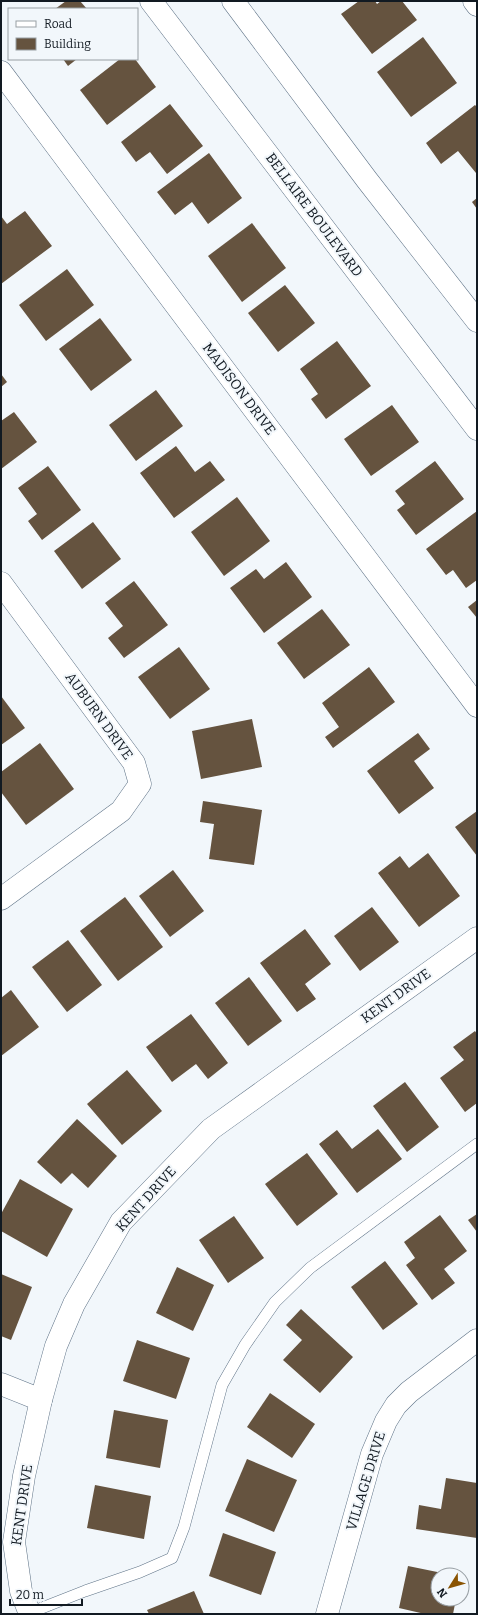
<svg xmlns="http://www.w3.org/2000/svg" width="478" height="1615" font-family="Bitter,serif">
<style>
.building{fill:#65533f}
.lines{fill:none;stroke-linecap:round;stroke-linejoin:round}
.service-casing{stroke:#5f7387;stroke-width:12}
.minor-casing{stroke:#5f7387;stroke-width:23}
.tertiary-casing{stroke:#5f7387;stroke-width:23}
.secondary-casing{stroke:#5f7387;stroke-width:23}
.service{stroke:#fff;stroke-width:11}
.minor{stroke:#fff;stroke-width:22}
.tertiary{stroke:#fff;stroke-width:22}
.secondary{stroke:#fff;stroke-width:22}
.labels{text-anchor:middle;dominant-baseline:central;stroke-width:4;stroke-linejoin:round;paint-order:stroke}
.street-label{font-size:14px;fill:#121a22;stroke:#f2f7fb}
</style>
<rect width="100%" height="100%" fill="#f2f7fb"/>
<!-- building -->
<g class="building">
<polygon points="66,1 80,1 87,9 55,9"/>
<polygon points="359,1 375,1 377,4 381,1 402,1 417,20 372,54 341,14"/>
<polygon points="423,37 457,83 411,117 377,72"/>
<polygon points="63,59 77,59 68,66"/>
<polygon points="120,59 135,59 156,87 107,125 80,90"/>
<polygon points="170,104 203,146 167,174 150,152 136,162 121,142"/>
<polygon points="475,105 477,107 477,172 476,173 458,151 441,164 426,143"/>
<polygon points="209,153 242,198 208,224 192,202 175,215 157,192"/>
<polygon points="477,198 477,209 472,202"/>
<polygon points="25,211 52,246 1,284 1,216 7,224"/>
<polygon points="252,223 286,268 242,302 208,256"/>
<polygon points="67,269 94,305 46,341 19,305"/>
<polygon points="285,285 315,323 278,352 248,313"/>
<polygon points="100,318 132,360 91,391 59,349"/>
<polygon points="337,341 371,386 326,419 311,399 318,394 300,369"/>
<polygon points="1,374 7,382 1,387"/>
<polygon points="156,390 183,426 136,461 109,425"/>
<polygon points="392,405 419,442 371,476 344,439"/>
<polygon points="14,412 37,442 1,469 1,421"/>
<polygon points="176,446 195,472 210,461 225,480 174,518 140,473"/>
<polygon points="435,461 464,499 416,535 397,510 405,504 395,491"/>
<polygon points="48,466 81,510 42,540 28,521 37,514 18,488"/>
<polygon points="237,497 270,541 224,576 191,532"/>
<polygon points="477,511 477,580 466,588 453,570 446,575 426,549"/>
<polygon points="93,522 121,559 82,589 54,551"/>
<polygon points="286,562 312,597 264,633 230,588 256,569 264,579"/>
<polygon points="134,581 168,625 124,658 108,638 123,626 105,603"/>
<polygon points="477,600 477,618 468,607"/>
<polygon points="322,609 350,645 304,679 277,643"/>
<polygon points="179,647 210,689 170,719 138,677"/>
<polygon points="369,667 395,702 333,748 325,737 339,727 322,703"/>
<polygon points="1,696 25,728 1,745"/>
<polygon points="252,719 262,767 201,779 192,731"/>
<polygon points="418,733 430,749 414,761 434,788 399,814 367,771"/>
<polygon points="40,743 74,789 26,825 1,792 1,772"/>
<polygon points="203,801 262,810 254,865 209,859 214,824 200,822"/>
<polygon points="477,811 477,856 455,827"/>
<polygon points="428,853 460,896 419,927 378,873 400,856 409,868"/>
<polygon points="173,870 204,911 170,937 139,896"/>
<polygon points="125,897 163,947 118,981 80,931"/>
<polygon points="372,907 399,942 360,971 334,936"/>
<polygon points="305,929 331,964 305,984 316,999 297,1012 260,963"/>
<polygon points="68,940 102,985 67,1012 32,967"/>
<polygon points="249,977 282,1021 248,1046 215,1003"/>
<polygon points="11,990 39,1027 1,1056 1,998"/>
<polygon points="191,1014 228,1063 208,1079 196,1064 172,1082 146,1047"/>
<polygon points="475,1031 477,1034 477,1103 465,1112 440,1078 464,1060 453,1047"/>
<polygon points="127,1070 162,1111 122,1145 87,1104"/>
<polygon points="405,1082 439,1127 407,1152 373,1106"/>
<polygon points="77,1119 117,1156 88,1188 72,1173 61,1184 37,1162"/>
<polygon points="378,1129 402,1159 357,1193 319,1144 337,1130 352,1149"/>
<polygon points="307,1153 338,1194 297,1226 265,1184"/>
<polygon points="20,1179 73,1209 47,1257 1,1231 1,1214"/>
<polygon points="477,1214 477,1232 468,1220"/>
<polygon points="440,1215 467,1251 444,1269 455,1283 432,1300 406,1265 415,1258 404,1242"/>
<polygon points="234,1216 264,1258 228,1283 199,1240"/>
<polygon points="385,1261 418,1304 383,1330 351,1287"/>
<polygon points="177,1267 214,1285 193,1331 156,1313"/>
<polygon points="1,1274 32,1287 11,1340 1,1336"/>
<polygon points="301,1309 353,1357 320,1393 283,1360 302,1340 286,1325"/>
<polygon points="137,1340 190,1358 176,1399 123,1381"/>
<polygon points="270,1393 315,1424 292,1458 247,1427"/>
<polygon points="114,1410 168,1420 160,1468 106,1458"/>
<polygon points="247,1459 297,1480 274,1532 225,1511"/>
<polygon points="446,1478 477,1483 477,1538 416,1529 419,1505 441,1509"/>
<polygon points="95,1485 151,1496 144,1539 87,1528"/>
<polygon points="223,1533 276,1552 261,1595 209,1576"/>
<polygon points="408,1566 447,1574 438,1575 438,1599 456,1599 453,1614 425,1614 399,1608"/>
<polygon points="194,1591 204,1614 149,1614 147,1610"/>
</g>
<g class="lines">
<!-- service casing -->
<g class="service-casing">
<polyline id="service" points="29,1613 85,1591 140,1572 172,1558 184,1527 222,1385 245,1345 275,1302 310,1268 477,1144"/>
</g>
<!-- minor casing -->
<g class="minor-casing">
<g id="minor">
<polyline points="474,1 477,5"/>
<path d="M1,72c158,212 319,422 476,634"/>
<polyline points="1,583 134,763 140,784 121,811 1,899"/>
<polyline points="1,1384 41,1400"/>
<polyline points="30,1614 21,1591 14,1542 24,1476 41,1400 56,1346 74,1304 121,1222 211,1129 477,938"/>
</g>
</g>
<!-- tertiary casing -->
<g class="tertiary-casing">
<polyline id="tertiary" points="327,1614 372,1454 386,1421 396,1405 409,1392 477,1340"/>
</g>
<!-- secondary casing -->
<g class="secondary-casing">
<g id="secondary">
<polyline points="151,1 477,429"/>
<polyline points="233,1 367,180 477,321"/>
</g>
</g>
<!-- service -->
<use href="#service" class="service"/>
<!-- minor -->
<use href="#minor" class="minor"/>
<!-- tertiary -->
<use href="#tertiary" class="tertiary"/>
<!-- secondary -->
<use href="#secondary" class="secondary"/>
</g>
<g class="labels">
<!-- street labels -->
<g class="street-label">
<text transform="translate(314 215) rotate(53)">BELLAIRE BOULEVARD</text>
<text transform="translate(239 389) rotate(53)">MADISON DRIVE</text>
<text transform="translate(99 716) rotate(54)">AUBURN DRIVE</text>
<text transform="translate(396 996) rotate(-36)">KENT DRIVE</text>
<text transform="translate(146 1199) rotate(-48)">KENT DRIVE</text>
<text transform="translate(366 1481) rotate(-73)">VILLAGE DRIVE</text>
<text transform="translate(22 1505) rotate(-82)">KENT DRIVE</text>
</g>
</g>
<!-- border -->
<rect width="478" height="1615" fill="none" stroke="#121a22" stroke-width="4"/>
<!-- legend -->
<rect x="8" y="8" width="130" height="52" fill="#f2f7fb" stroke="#989fa4"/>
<rect x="16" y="21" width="20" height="6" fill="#ffffff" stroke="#989fa4"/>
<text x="44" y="28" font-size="12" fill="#121a22">Road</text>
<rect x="16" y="38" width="20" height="12" fill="#65533f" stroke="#989fa4"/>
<text x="44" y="48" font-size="12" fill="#121a22">Building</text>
<!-- north arrow -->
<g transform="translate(450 1587) rotate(233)"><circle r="19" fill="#f2f7fb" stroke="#989fa4"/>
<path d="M0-3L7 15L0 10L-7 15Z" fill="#8a5402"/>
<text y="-6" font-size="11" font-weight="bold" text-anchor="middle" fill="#121a22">N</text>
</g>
<!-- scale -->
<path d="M10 1599v6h72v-6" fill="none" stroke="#121a22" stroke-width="2"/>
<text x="16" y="1599" font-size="12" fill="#121a22" stroke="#f2f7fb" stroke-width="3" paint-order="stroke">20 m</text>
</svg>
